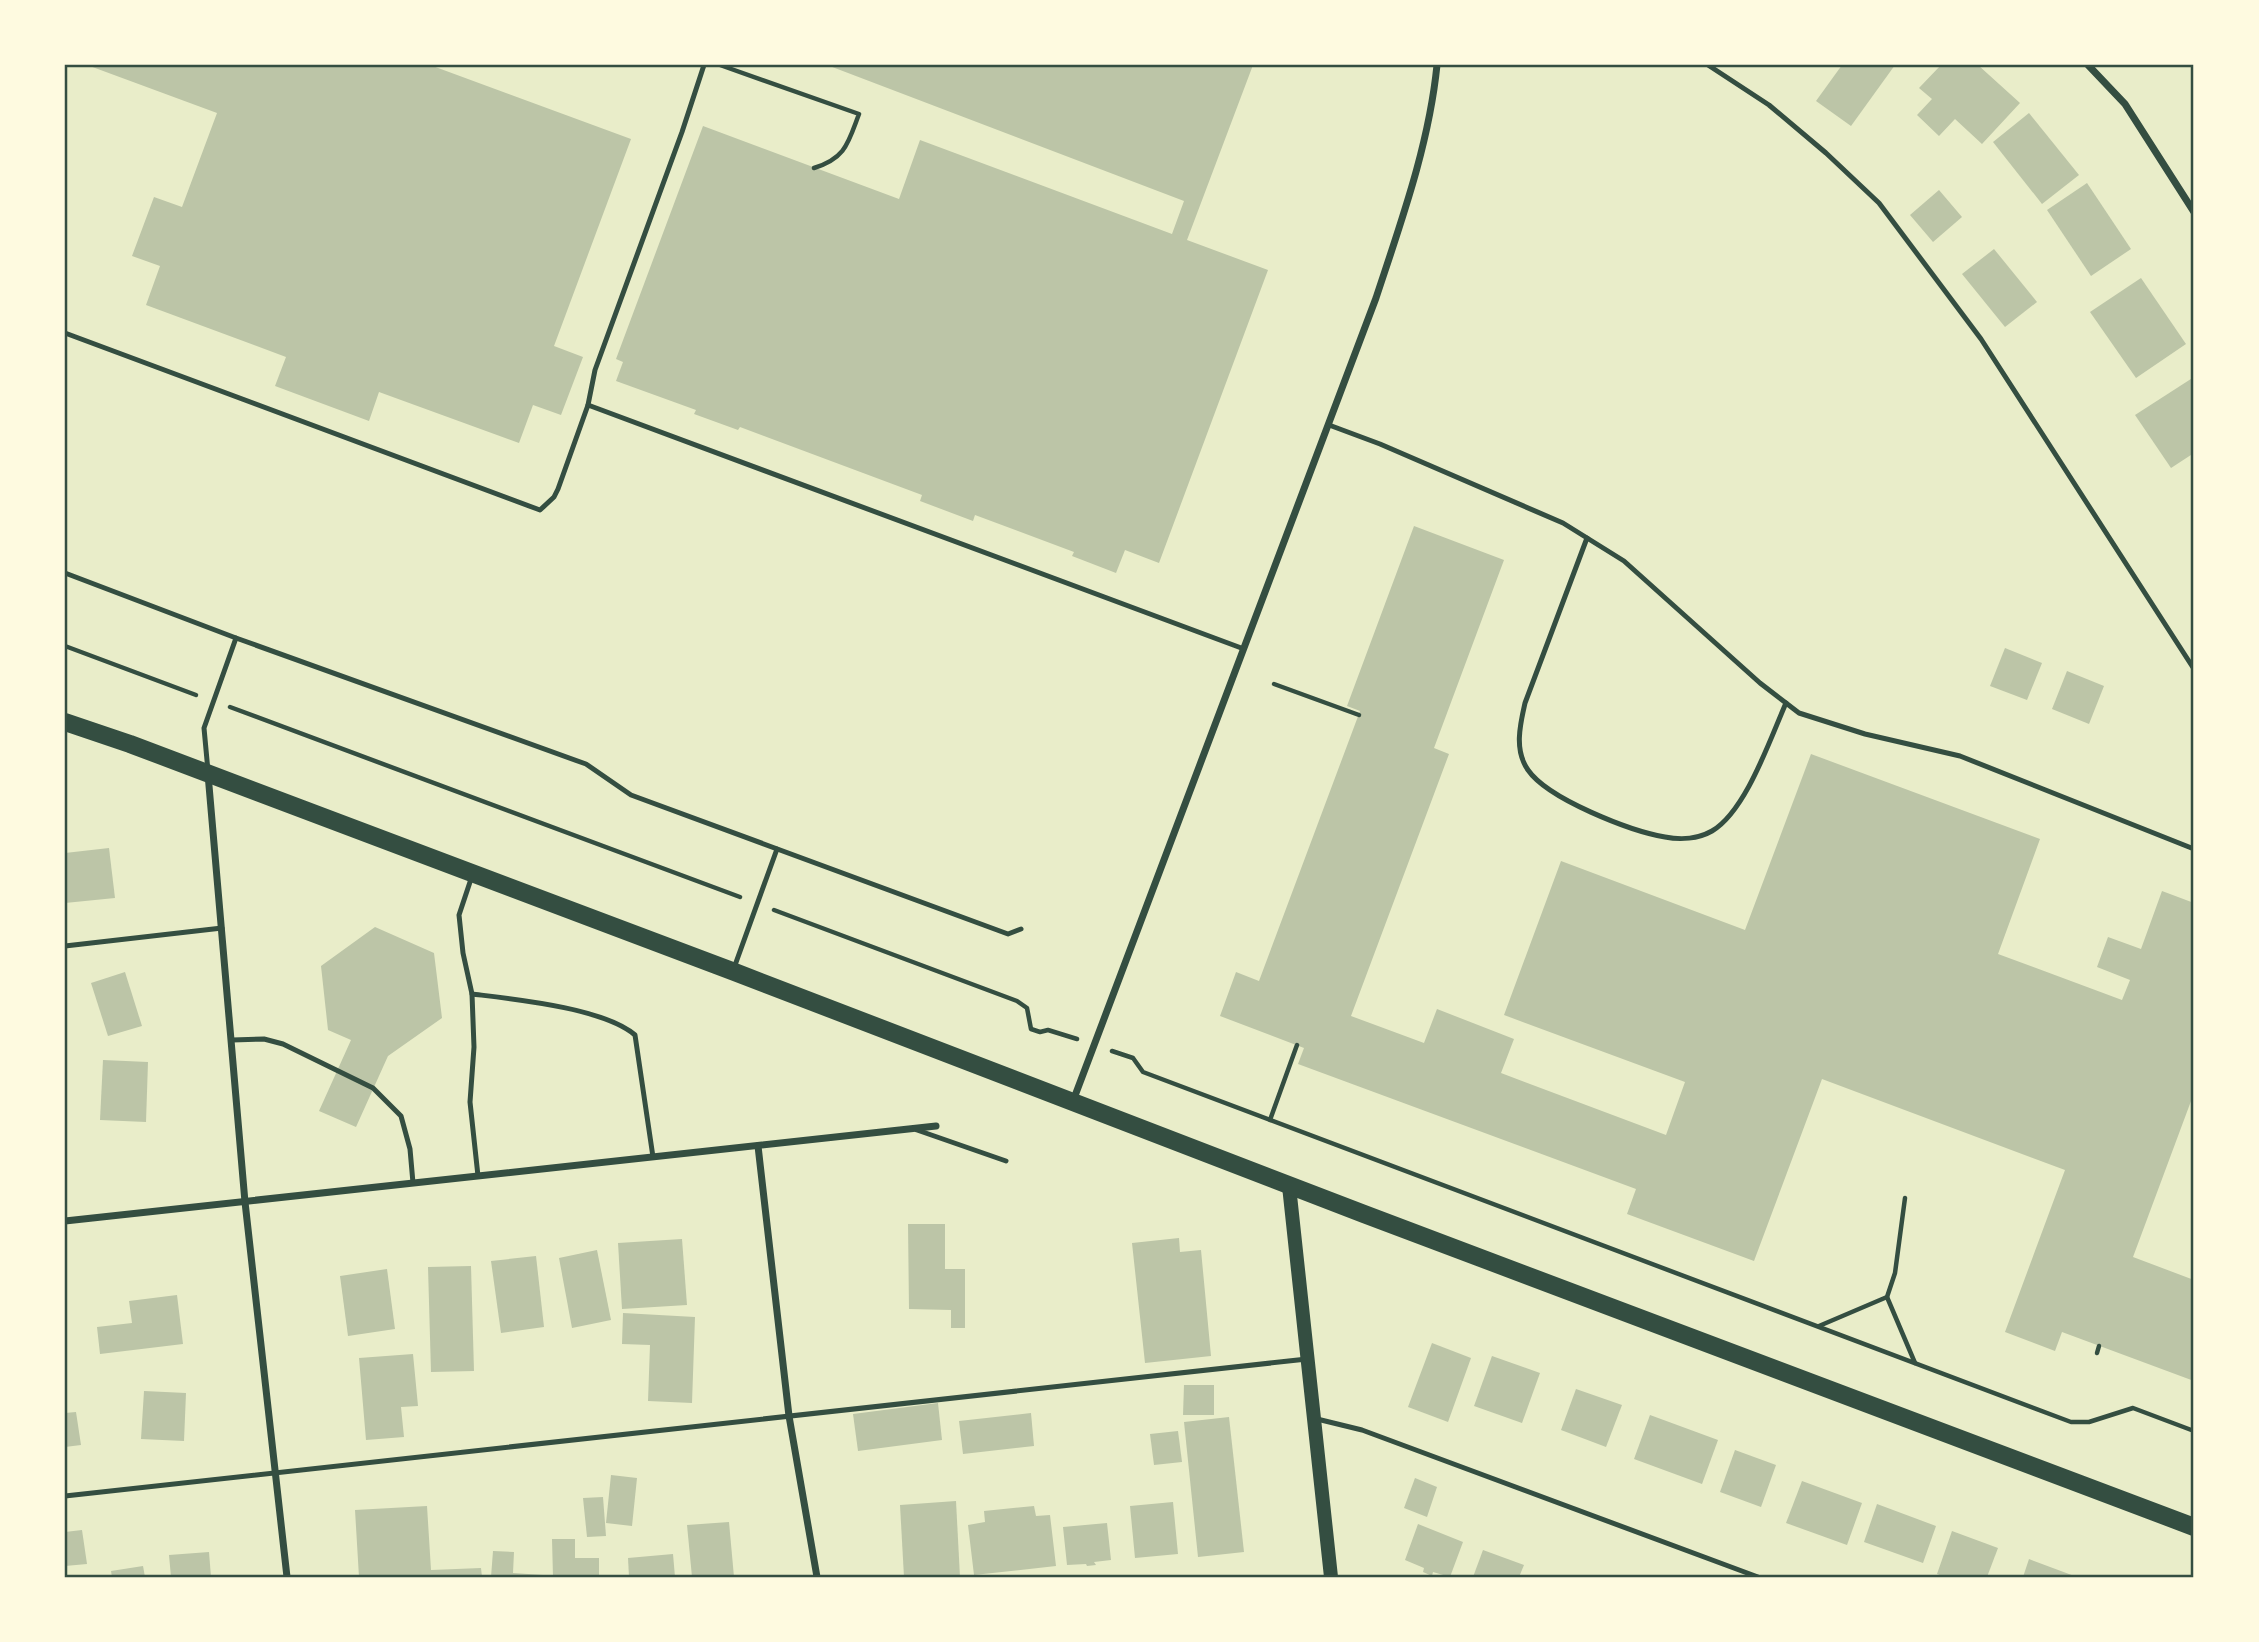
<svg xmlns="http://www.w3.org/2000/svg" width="2259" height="1642" font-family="Signika,sans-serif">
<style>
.building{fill:#bcc5a7}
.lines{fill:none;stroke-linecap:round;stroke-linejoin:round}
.path{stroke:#344e41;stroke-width:4.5}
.service{stroke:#344e41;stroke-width:5}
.minor{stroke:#344e41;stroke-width:7}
.secondary{stroke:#344e41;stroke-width:14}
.primary{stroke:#344e41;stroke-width:18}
.neatline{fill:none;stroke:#344e41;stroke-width:2.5}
</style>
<rect width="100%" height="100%" fill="#e9edc9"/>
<!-- building -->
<g class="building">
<polygon points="87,65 430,65 631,139 554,346 583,357 561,415 533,405 519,443 379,392 369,421 275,386 286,357 146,305 160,266 132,256 154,197 182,207 217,113"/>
<polygon points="827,65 1253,65 1187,240 1268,270 1159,563 1125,550 1116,573 1072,556 1074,552 975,515 973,521 920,501 922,495 740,427 738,430 694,414 696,410 616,381 623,362 616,359 703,126 899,199 920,140 1172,234 1184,201"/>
<polygon points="1842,65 1895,65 1851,126 1816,101"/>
<polygon points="1941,65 1978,65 2020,103 1982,144 1955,119 1939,136 1917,115 1932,99 1919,88"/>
<polygon points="2029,113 2079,175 2042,204 1993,142"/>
<polygon points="2087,183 2131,249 2091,276 2047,210"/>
<polygon points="1939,190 1962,217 1933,242 1910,215"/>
<polygon points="1994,249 2037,302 2005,327 1962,274"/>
<polygon points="2141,278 2186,344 2136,378 2090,312"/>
<polygon points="2194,377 2194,453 2171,468 2135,415"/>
<polygon points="1414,526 1504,560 1434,748 1449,754 1351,1016 1424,1043 1437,1009 1514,1039 1501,1073 1666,1135 1685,1082 1504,1015 1561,861 1745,930 1811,754 2040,839 1998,954 2122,1000 2130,980 2097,967 2108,937 2141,949 2162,891 2194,903 2194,1093 2133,1257 2194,1280 2194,1381 2062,1332 2055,1351 2005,1332 2065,1170 1822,1079 1754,1261 1627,1214 1636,1189 1298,1064 1304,1048 1220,1016 1236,972 1259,981 1360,711 1347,706"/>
<polygon points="2005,648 2042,663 2027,700 1990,686"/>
<polygon points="2067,671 2104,686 2089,724 2052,709"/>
<polygon points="109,848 115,898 65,903 65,853"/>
<polygon points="375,927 434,953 442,1018 388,1056 356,1127 319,1111 351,1040 328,1030 321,966"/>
<polygon points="125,972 142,1026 108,1036 91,983"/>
<polygon points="103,1060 148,1062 146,1122 100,1120"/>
<polygon points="908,1224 945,1224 945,1269 965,1269 965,1328 951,1328 951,1310 909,1309"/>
<polygon points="1179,1238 1180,1252 1201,1250 1211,1356 1145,1363 1132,1243"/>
<polygon points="682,1239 687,1305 622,1309 618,1243"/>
<polygon points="597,1250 611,1320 572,1328 559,1258"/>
<polygon points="536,1256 544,1327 501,1333 491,1261"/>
<polygon points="471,1266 474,1371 431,1372 428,1267"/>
<polygon points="387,1269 395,1329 348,1336 340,1276"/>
<polygon points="177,1295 183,1344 100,1354 97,1327 132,1323 129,1301"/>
<polygon points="623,1313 695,1317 692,1403 648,1401 650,1345 622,1344"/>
<polygon points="1432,1343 1471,1358 1448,1422 1408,1407"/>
<polygon points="413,1354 418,1406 401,1407 404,1437 366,1440 359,1358"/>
<polygon points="1492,1356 1540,1373 1522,1423 1474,1406"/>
<polygon points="1184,1385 1214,1385 1214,1415 1183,1415"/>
<polygon points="1576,1389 1622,1405 1606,1447 1561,1430"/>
<polygon points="144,1391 186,1393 184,1441 141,1439"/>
<polygon points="938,1403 942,1440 858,1451 853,1414"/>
<polygon points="76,1412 81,1445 65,1447 65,1413"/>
<polygon points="1031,1413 1034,1446 963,1454 959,1421"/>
<polygon points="1650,1415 1718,1440 1702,1484 1634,1459"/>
<polygon points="1229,1417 1244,1552 1198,1557 1184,1422"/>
<polygon points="1178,1431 1182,1462 1154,1465 1150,1434"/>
<polygon points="1735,1450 1776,1465 1761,1507 1720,1492"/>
<polygon points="611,1475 637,1478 632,1526 606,1523"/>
<polygon points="1415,1478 1437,1487 1427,1517 1404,1508"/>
<polygon points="1802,1481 1862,1503 1847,1545 1786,1523"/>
<polygon points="603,1497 606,1536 587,1537 583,1498"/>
<polygon points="956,1501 960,1577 904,1577 900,1505"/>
<polygon points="1173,1502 1178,1554 1135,1558 1130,1506"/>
<polygon points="1877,1504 1936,1526 1923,1563 1864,1542"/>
<polygon points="427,1506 431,1570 481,1568 482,1577 359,1577 355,1510"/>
<polygon points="1034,1506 1036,1516 1050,1515 1056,1566 974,1575 968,1525 985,1522 984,1511"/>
<polygon points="729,1522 734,1577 692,1577 687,1525"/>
<polygon points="1107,1523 1111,1560 1094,1562 1096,1565 1087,1566 1086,1564 1067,1565 1063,1527"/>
<polygon points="1418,1524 1463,1542 1450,1577 1433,1572 1432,1576 1423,1572 1424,1568 1405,1560"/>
<polygon points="82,1530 87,1564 65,1566 65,1532"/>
<polygon points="1952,1531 1998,1548 1987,1577 1945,1577 1937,1574"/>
<polygon points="552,1539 575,1539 575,1558 599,1558 599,1577 553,1577"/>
<polygon points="1483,1550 1524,1565 1519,1577 1473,1577"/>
<polygon points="493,1551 514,1552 513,1573 543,1575 543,1577 491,1577"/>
<polygon points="209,1552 211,1577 171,1577 169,1555"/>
<polygon points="673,1554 675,1577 629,1577 628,1558"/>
<polygon points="2029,1559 2077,1577 2023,1577"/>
<polygon points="143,1566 145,1577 112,1577 111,1571"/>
</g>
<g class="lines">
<!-- path -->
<g class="path">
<path d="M720,65l139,49c-11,29 -13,44 -45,54"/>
<polyline points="65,646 196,695"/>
<polyline points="1274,684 1359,715"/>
<polyline points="230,707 740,897"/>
<polyline points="774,910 1017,1001 1027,1008 1031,1029 1040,1032 1048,1030 1077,1039"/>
<polyline points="1112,1051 1133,1058 1143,1072 2071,1422 2089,1422 2133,1408 2194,1431"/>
<polyline points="1270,1120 1297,1045"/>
<polyline points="1887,1297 1915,1363"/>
<polyline points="1819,1326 1887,1297 1895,1273 1905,1198"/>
<polyline points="2097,1353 2099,1346"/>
</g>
<!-- service -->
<g class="service">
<polyline points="1708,65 1769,105 1826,153 1879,203 1981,339 2194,669"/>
<polyline points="65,333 540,510 554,497 558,489 588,405 1244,649"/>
<polyline points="588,405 595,370 682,132 704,65"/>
<polyline points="1329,425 1380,444 1563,523 1624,561 1760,683 1799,713 1865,734 1960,756 2194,849"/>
<path d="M1587,538l-62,165c-5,22 -11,47 3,67 20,29 102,61 137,67 15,3 33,2 47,-6 34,-20 58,-92 74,-128"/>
<polyline points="65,573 236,638 204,728 208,771"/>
<polyline points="236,638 586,764 631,795 1008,934 1021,929"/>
<polyline points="472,876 459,915 463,953 472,994 474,1047 470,1102 478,1176"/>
<polyline points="65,946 222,928"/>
<polyline points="734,968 777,849"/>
<path d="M472,994c41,5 132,14 163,41l18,122"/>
<polyline points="232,1040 264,1039 283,1044 373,1088 401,1116 410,1149 413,1183"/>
<polyline points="917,1130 1006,1161"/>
<polyline points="1317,1419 1362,1430 1758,1577"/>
<polyline points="65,1496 1307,1359"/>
</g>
<!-- minor -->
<g class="minor">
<polyline points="2088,65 2125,104 2194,212"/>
<polyline points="208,774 245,1202 287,1577"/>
<path d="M1073,1101l303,-803c25,-76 53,-153 61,-233"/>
<polyline points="758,1146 789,1416 817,1577"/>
<polyline points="65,1221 936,1126"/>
</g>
<!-- secondary -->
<polyline class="secondary" points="1289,1186 1331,1577"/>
<!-- primary -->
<polyline class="primary" points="65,722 130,744 732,971 1364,1214 2194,1527"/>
</g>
<!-- border -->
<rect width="2259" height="1642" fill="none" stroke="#fefae0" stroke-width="133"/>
<rect x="66" y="66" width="2126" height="1510" class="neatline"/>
</svg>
